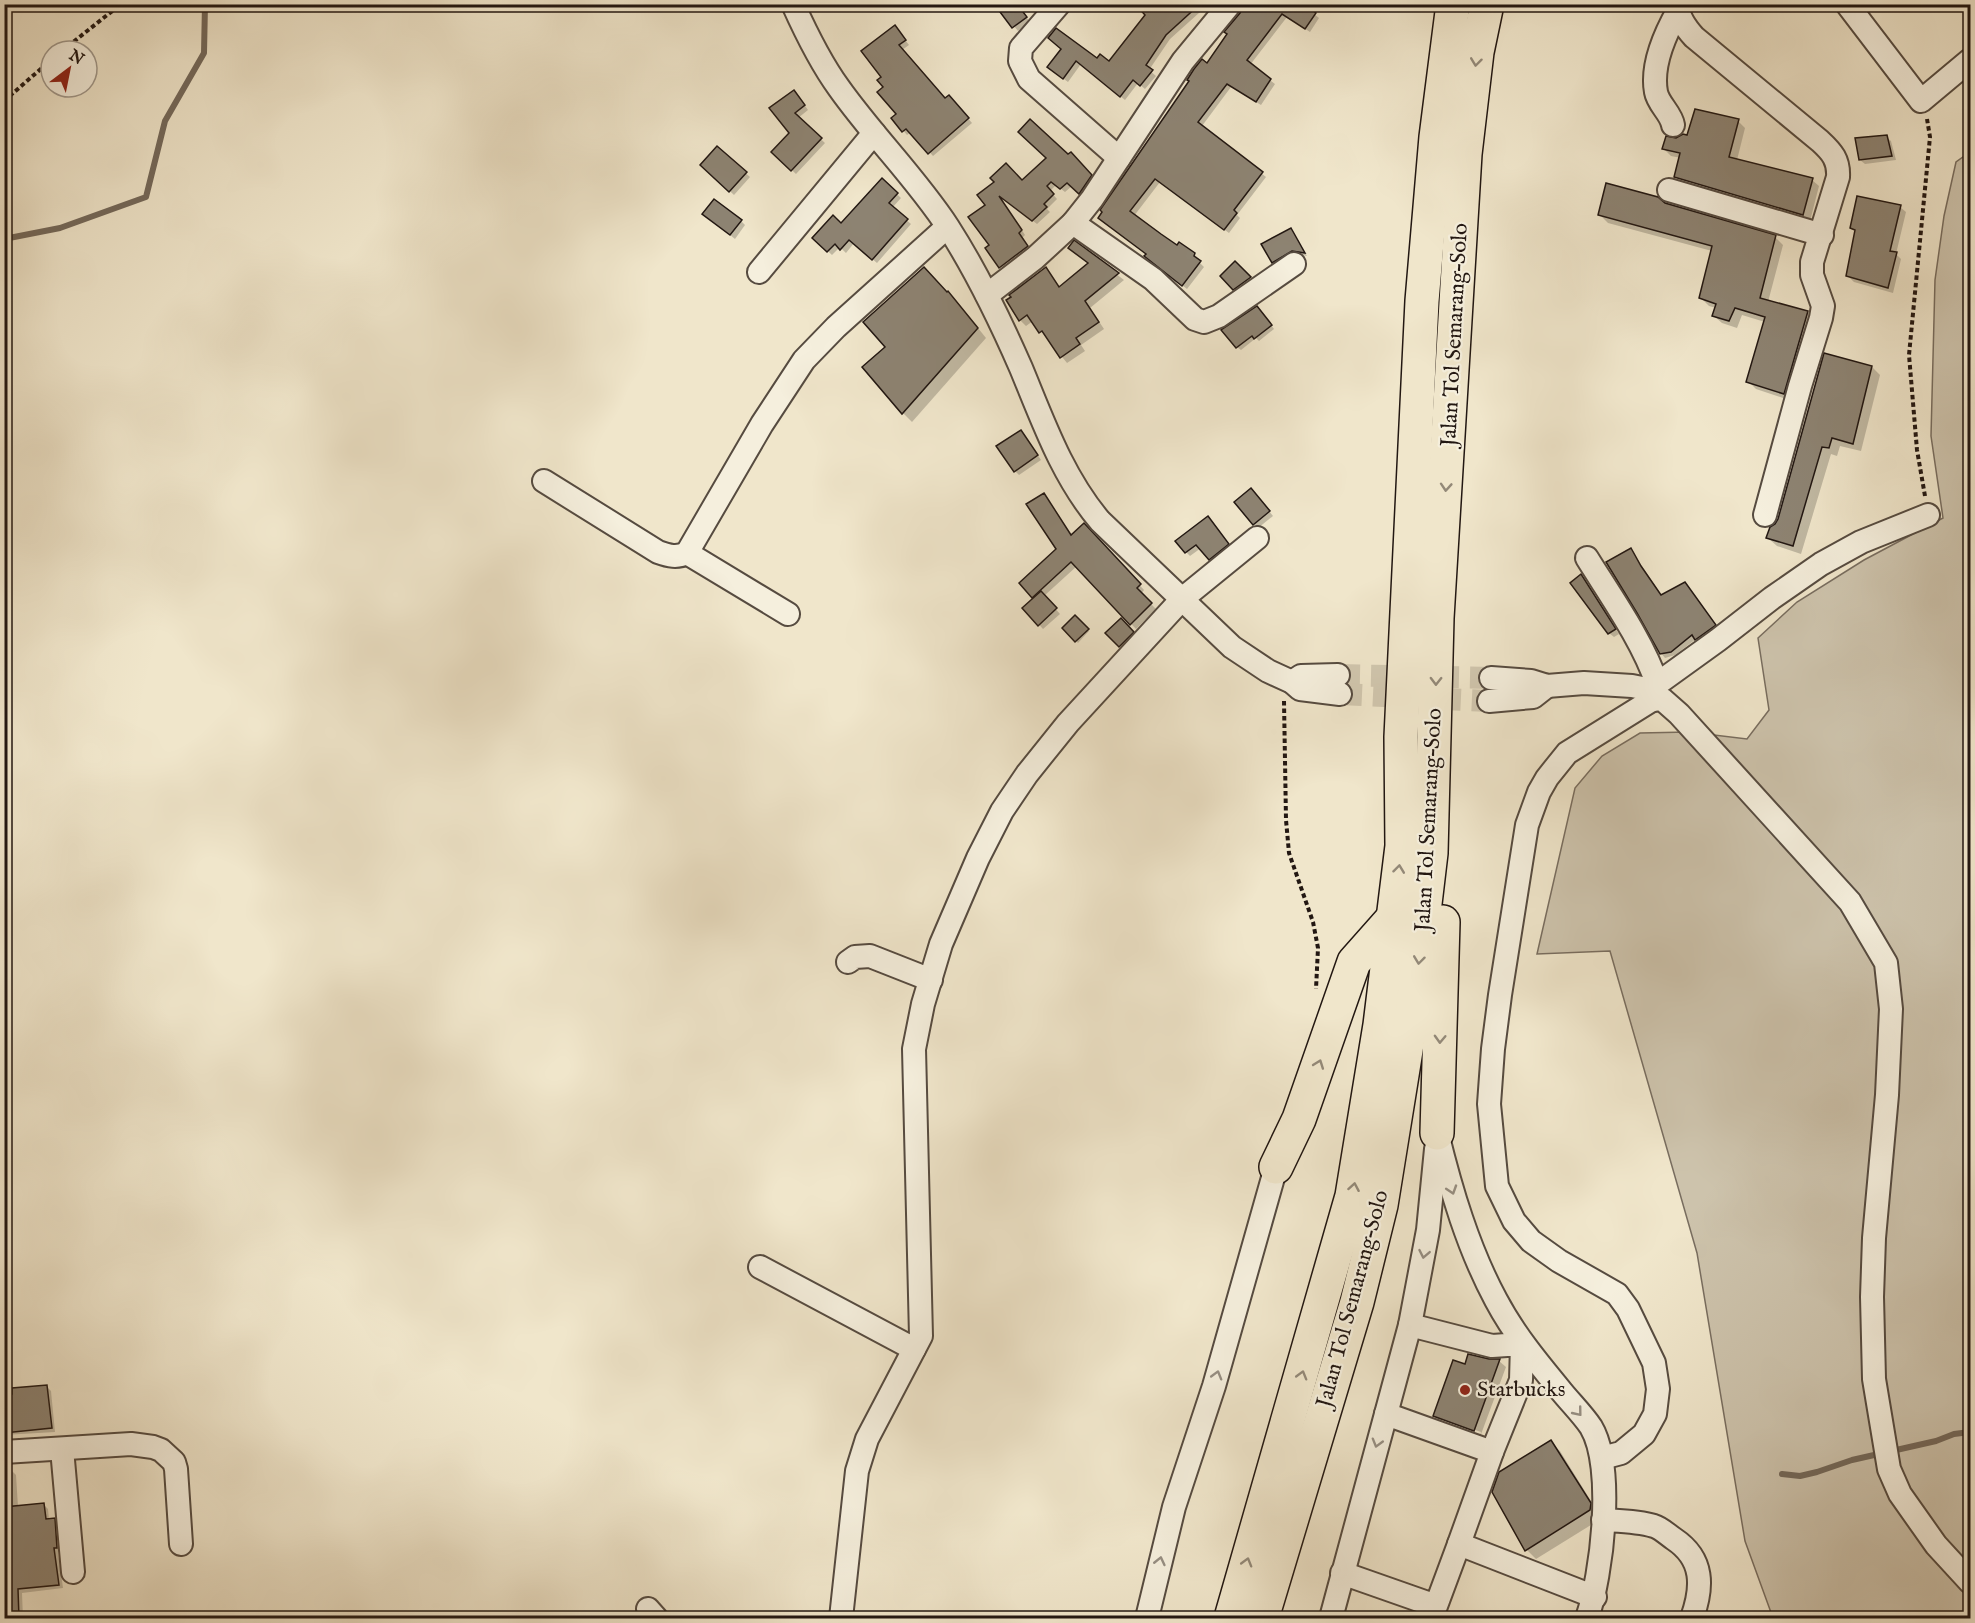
<svg xmlns="http://www.w3.org/2000/svg" width="1975" height="1623" font-family="'IM FELL English',serif">
<style>
.green{fill:#cdc3ac;stroke:#786d5f;stroke-width:1.5}
.shadow{fill:#0003;fill-rule:evenodd}
.lines{fill:none;stroke-linecap:round;stroke-linejoin:round}
.stream{stroke:#74695b;stroke-width:6}
.building{fill:#8d8372;stroke:#221712;stroke-width:1.5}
.minor-tunnel{stroke:#d1c7af;stroke-width:22;stroke-dasharray:22 11;stroke-linecap:butt}
.minor-casing{stroke:#564b40;stroke-width:26}
.highway-casing{stroke:#221712;stroke-width:36}
.path{stroke:#221712;stroke-width:4;stroke-dasharray:4.5 3;stroke-linecap:butt}
.minor{stroke:#f5efdd;stroke-width:22}
.highway{stroke:#f0e6cb;stroke-width:33}
.oneway{stroke:#938978}
.oneway2{stroke:#968e82}
.poi-dot{fill:#8f2418;stroke:#f5efdd;stroke-width:2}
.labels{text-anchor:middle;dominant-baseline:central;stroke-width:4.5;stroke-linejoin:round;paint-order:stroke}
.street-label{font-size:22px;fill:#221712;stroke:#f5efdd}
.poi-label{font-size:22px;fill:#221712;stroke:#f5efdd;text-anchor:start}
</style>
<rect width="100%" height="100%" fill="#f0e6cb"/>
<filter id="stains"><feTurbulence type="fractalNoise" baseFrequency=".00333" numOctaves="4"/><feColorMatrix values="0 0 0 0 .2 0 0 0 0 .09 0 0 0 0 .02 0 0 0 .5 -.17"/></filter>
<radialGradient id="worn" r=".72"><stop offset=".6" stop-color="#630" stop-opacity="0"/><stop offset="1" stop-color="#630" stop-opacity=".3"/></radialGradient>
<!-- green -->
<polygon class="green" points="1970,152 1970,1618 1773,1618 1745,1541 1697,1253 1610,951 1537,954 1575,788 1602,756 1640,733 1689,732 1747,739 1769,710 1758,638 1797,602 1864,560 1943,518 1931,436 1935,280 1944,216 1956,162"/>
<!-- shadow -->
<g class="shadow">
<polygon points="836,4 851,4 843,11"/>
<polygon points="996,4 1016,4 1030,22 1018,31"/>
<polygon points="1137,4 1209,4 1170,39 1149,70 1156,76 1145,89 1138,83 1125,100 1081,64 1068,82 1053,71 1062,49 1109,64 1147,15"/>
<polygon points="1302,4 1319,18 1310,32 1287,17 1250,65 1275,84 1261,105 1231,87 1202,126 1266,177 1237,215 1240,218 1229,233 1160,182 1134,216 1177,247 1194,254 1199,259 1197,260 1204,267 1187,289 1150,260 1147,255 1104,222 1242,13"/>
<polygon points="898,31 909,45 902,50 946,100 953,101 972,123 933,156 911,132 907,135 893,118 898,114 885,88 883,77"/>
<polygon points="798,96 808,110 798,118 825,143 796,174 773,152 791,133"/>
<polygon points="1738,121 1745,128 1737,160 1812,180 1819,186 1810,221 1683,184 1676,177 1681,158 1671,156 1664,149 1676,140"/>
<polygon points="1886,137 1891,141 1896,160 1865,164 1860,160"/>
<polygon points="717,148 750,177 734,195 702,165"/>
<polygon points="1071,154 1095,180 1084,197 1072,186 1065,192 1056,185 1050,191 1057,199 1047,209 1050,212 1037,224 999,195 1025,235 1022,238 1031,251 1005,271 987,249 991,246 987,205 979,195 1022,182"/>
<polygon points="882,180 901,198 892,208 911,224 877,263 854,243 846,253 840,247 832,255 814,238 842,225"/>
<polygon points="1664,204 1775,237 1783,245 1768,302 1808,312 1816,320 1792,401 1756,389 1748,381 1765,322 1742,315 1737,328 1722,323 1714,316 1716,308 1709,306 1701,298 1712,251 1608,223 1600,215"/>
<polygon points="1900,207 1906,212 1896,254 1901,259 1893,293 1854,282 1848,276 1856,232 1851,228"/>
<polygon points="709,218 741,221 745,225 735,239"/>
<polygon points="1291,230 1307,256 1297,254 1277,266 1273,262"/>
<polygon points="1074,242 1124,280 1090,308 1104,329 1081,345 1085,351 1067,363 1033,321 1026,326 1020,320 1046,269 1061,288 1089,264 1070,248"/>
<polygon points="1235,263 1254,282 1239,293 1222,276"/>
<polygon points="957,302 986,338 912,422 903,413"/>
<polygon points="1260,311 1274,329 1259,341 1256,338 1241,350 1237,347"/>
<polygon points="1825,354 1872,367 1880,375 1861,451 1840,446 1837,456 1831,454 1801,554 1777,546 1768,538 1779,519"/>
<polygon points="1025,436 1041,460 1019,475 1015,471"/>
<polygon points="1044,494 1072,536 1084,525 1144,590 1141,594 1156,609 1136,629 1077,566 1044,596 1060,614 1043,629 1025,609 1035,599 1021,584 1057,550"/>
<polygon points="1255,494 1273,516 1258,528 1236,502"/>
<polygon points="1212,522 1232,549 1214,563 1201,548 1190,556 1186,552"/>
<polygon points="1631,550 1662,596 1689,588 1718,629 1701,643 1696,639 1675,655 1665,658 1661,653"/>
<polygon points="1581,576 1619,634 1614,637 1609,633"/>
<polygon points="1075,617 1089,631 1078,643 1064,628"/>
<polygon points="1121,620 1137,637 1124,650 1107,633"/>
<path d="M1499,1361l7,6 -26,70 -39,-14 -7,-7 32,-50zM1441,1418l40,14 -1,3 -39,-14z"/>
<polygon points="47,1387 51,1391 55,1432 4,1435 4,1396"/>
<polygon points="1550,1442 1560,1451 1599,1514 1599,1520 1536,1559 1527,1550"/>
<polygon points="4,1471 12,1471 16,1475 18,1507 44,1505 48,1509 49,1520 54,1520 58,1524 61,1551 58,1552 63,1588 22,1593 23,1618 4,1618"/>
</g>
<g class="lines">
<!-- stream -->
<g class="stream">
<polyline points="4,239 60,228 146,197 165,121 204,53 205,4"/>
<polyline points="1782,1474 1800,1476 1817,1472 1852,1460 1936,1441 1954,1434 1970,1432"/>
</g>
</g>
<!-- building -->
<g class="building">
<polygon points="994,4 1017,4 1027,17 1012,28"/>
<polygon points="1135,4 1200,4 1166,35 1146,65 1153,70 1140,86 1133,80 1120,97 1076,61 1063,79 1047,67 1061,49 1048,38 1056,28 1097,58 1100,54 1109,61 1145,15"/>
<polygon points="1244,4 1304,4 1316,13 1305,29 1282,14 1247,60 1271,79 1256,102 1227,84 1198,122 1263,172 1234,210 1237,213 1224,230 1155,179 1130,211 1161,234 1177,245 1179,242 1195,253 1194,256 1201,261 1182,286 1144,256 1146,254 1098,218 1102,212 1100,210 1167,113 1189,81 1187,80 1194,69 1202,59 1207,63 1227,34 1224,32 1240,13"/>
<polygon points="895,25 906,40 899,45 945,98 949,95 969,118 928,154 906,129 902,132 891,118 896,114 877,92 883,87 877,80 881,77 861,51"/>
<polygon points="794,90 805,105 795,113 822,138 791,171 771,152 789,133 769,108"/>
<polygon points="1695,109 1739,119 1729,157 1813,178 1803,215 1674,177 1680,153 1662,149 1666,136 1676,138 1683,134 1687,135"/>
<polygon points="1030,119 1068,154 1071,152 1092,175 1079,194 1067,183 1060,189 1051,182 1047,186 1054,194 1044,204 1047,207 1032,221 999,196 1022,230 1019,233 1028,246 999,268 985,248 989,245 968,217 985,205 977,195 994,182 990,178 1006,163 1022,180 1046,158 1018,132"/>
<polygon points="1887,135 1892,156 1859,160 1855,138"/>
<polygon points="717,146 747,172 729,192 700,165"/>
<polygon points="882,178 898,193 889,203 908,219 872,260 849,240 840,250 835,244 827,252 812,238 833,215 841,223"/>
<polygon points="1606,183 1658,197 1665,203 1776,235 1760,298 1808,311 1784,394 1746,382 1765,317 1735,308 1729,321 1712,316 1716,304 1699,298 1712,246 1598,215"/>
<polygon points="1857,196 1901,205 1890,251 1897,252 1888,288 1846,276 1855,230 1850,228"/>
<polygon points="714,199 742,220 730,235 702,214"/>
<polygon points="1291,228 1305,253 1292,251 1272,263 1261,244"/>
<polygon points="1074,240 1119,273 1085,301 1099,322 1076,338 1080,344 1060,358 1042,331 1039,333 1027,315 1019,321 1006,300 1011,297 1009,295 1046,267 1059,287 1088,263 1068,248"/>
<polygon points="1235,261 1251,277 1233,290 1220,276"/>
<polygon points="924,267 947,292 948,291 978,328 902,414 862,367 885,347 863,322"/>
<polygon points="1257,306 1272,325 1254,339 1252,336 1236,348 1221,330"/>
<polygon points="1824,353 1872,366 1853,444 1832,438 1829,448 1822,447 1793,546 1766,538 1770,527 1775,524 1778,519"/>
<polygon points="1021,430 1038,455 1014,472 996,446"/>
<polygon points="1251,488 1270,511 1253,525 1234,502"/>
<polygon points="1044,493 1071,535 1084,523 1141,584 1137,588 1152,603 1130,625 1071,562 1032,598 1019,583 1056,549 1026,504"/>
<polygon points="1208,516 1229,544 1209,560 1196,545 1185,553 1175,541"/>
<polygon points="1631,548 1641,566 1661,595 1685,582 1716,625 1695,640 1692,635 1671,652 1660,654 1637,613 1606,562"/>
<polygon points="1581,574 1616,629 1608,634 1570,583"/>
<polygon points="1041,591 1057,608 1038,626 1022,608"/>
<polygon points="1075,615 1089,629 1075,642 1062,628"/>
<polygon points="1121,618 1134,632 1119,647 1105,633"/>
<polygon points="1468,1354 1489,1359 1500,1359 1474,1431 1433,1416 1453,1360 1465,1364"/>
<polygon points="47,1385 52,1428 4,1433 4,1395 12,1394 12,1388"/>
<polygon points="1551,1440 1591,1503 1590,1510 1525,1551 1492,1492 1499,1472"/>
<polygon points="44,1503 46,1519 55,1518 57,1548 54,1548 59,1585 18,1589 19,1618 4,1618 4,1507"/>
</g>
<g class="lines">
<!-- minor-tunnel -->
<g class="minor-tunnel">
<polyline points="1338,675 1491,678"/>
<polyline points="1340,694 1489,701"/>
</g>
<!-- minor casing -->
<g class="minor-casing">
<g id="minor">
<path d="M793,4c13,29 27,58 46,84 34,48 77,90 109,139 29,45 52,93 73,141 22,53 41,108 79,153l132,126 36,24 24,11 8,7 40,5"/>
<polyline points="1059,4 1021,48 1020,61 1029,79 1119,158"/>
<path d="M1678,4c-1,13 8,24 16,33l126,104c12,11 19,19 18,36l-26,85v13l11,31 -2,12 -21,68 -35,129"/>
<polyline points="1847,4 1921,101 1970,60"/>
<path d="M1673,125c-2,-12 -15,-21 -17,-33 -5,-27 9,-58 22,-81"/>
<polyline points="1669,190 1822,235"/>
<polyline points="1073,223 1153,279 1195,319 1204,322 1219,316 1294,264"/>
<polyline points="759,272 874,133"/>
<polyline points="987,295 1035,258 1073,223 1092,199 1183,61 1230,4"/>
<path d="M544,481l114,71c11,4 19,6 29,1l75,-129 42,-64 32,-33 111,-100"/>
<polyline points="687,553 788,614"/>
<path d="M1587,558c23,37 57,85 70,126"/>
<polyline points="1491,678 1531,681 1547,686 1584,683 1632,686 1642,688 1652,700 1662,699 1679,714 1850,902 1886,963 1891,1009 1887,1095 1874,1238 1872,1297 1874,1379 1889,1469 1900,1494 1936,1545 1970,1582"/>
<polyline points="1292,682 1301,676 1338,675"/>
<polyline points="1489,701 1533,697 1547,686"/>
<polyline points="848,962 855,957 870,956 931,980"/>
<path d="M1437,1133c14,57 31,115 59,167 18,34 42,63 66,92 9,11 21,23 29,35 24,40 11,148 -4,191"/>
<polyline points="760,1267 914,1349"/>
<polyline points="1410,1325 1492,1346 1522,1344 1521,1380 1492,1452"/>
<polyline points="1386,1414 1492,1452 1459,1544 1595,1597"/>
<polyline points="62,1449 73,1572"/>
<polyline points="4,1452 131,1444 153,1447 161,1450 174,1462 176,1469 181,1544"/>
<polyline points="1602,1458 1621,1453 1644,1434 1655,1414 1658,1389 1654,1363 1628,1309 1617,1294 1559,1261 1531,1241 1514,1221 1497,1186 1489,1104 1493,1049 1500,995 1527,825 1539,792 1547,778 1567,753 1652,700 1657,684 1718,640 1772,598 1821,564 1861,542 1928,515"/>
<path d="M1603,1520c17,1 35,1 51,6 7,2 14,9 20,13 30,20 29,48 18,79"/>
<polyline points="1342,1573 1436,1606 1459,1544"/>
<polyline points="648,1609 656,1618"/>
<polyline points="841,1618 857,1471 867,1439 921,1336 914,1049 923,1004 941,944 978,858 1002,811 1027,774 1068,723 1182,599 1257,538"/>
<polyline points="1147,1618 1174,1507 1214,1386 1276,1167"/>
<polyline points="1331,1618 1410,1325 1428,1230 1436,1149"/>
</g>
</g>
<!-- highway casing -->
<g class="highway-casing">
<g id="highway">
<polyline points="1437,1133 1443,922"/>
<polyline points="1276,1167 1299,1119 1354,962 1393,918"/>
<polyline points="1231,1618 1352,1196 1380,1025 1402,846 1401,737 1422,301 1436,137 1453,4"/>
<polyline points="1262,1618 1357,1302 1381,1205 1412,1013 1431,853 1437,618 1465,154 1477,52 1487,4"/>
</g>
</g>
<!-- path -->
<g class="path">
<polyline points="62,51 121,4"/>
<polyline points="4,101 51,60"/>
<polyline points="1925,496 1917,450 1909,355 1930,137 1927,119"/>
<polyline points="1284,701 1286,820 1289,853 1313,922 1318,948 1316,989"/>
</g>
<!-- minor -->
<use href="#minor" class="minor"/>
<!-- highway -->
<use href="#highway" class="highway"/>
</g>
<!-- one-way arrows -->
<defs><path id="oneway-chevron" d="M-2-3.5L2.5 0L-2 3.5" fill="none" stroke-width="1.6" stroke-linecap="round" stroke-linejoin="round" transform="scale(1.5)"/></defs>
<g class="oneway">
<use href="#oneway-chevron" transform="translate(1476 62) rotate(97)"/>
<use href="#oneway-chevron" transform="translate(1446 487) rotate(94)"/>
<use href="#oneway-chevron" transform="translate(1436 681) rotate(91)"/>
<use href="#oneway-chevron" transform="translate(1399 869) rotate(-83)"/>
<use href="#oneway-chevron" transform="translate(1419 960) rotate(97)"/>
<use href="#oneway-chevron" transform="translate(1440 1039) rotate(92)"/>
<use href="#oneway-chevron" transform="translate(1319 1064) rotate(-70)"/>
<use href="#oneway-chevron" transform="translate(1354 1187) rotate(-80)"/>
<use href="#oneway-chevron" transform="translate(1302 1375) rotate(-74)"/>
<use href="#oneway-chevron" transform="translate(1247 1562) rotate(-74)"/>
</g>
<g class="oneway2">
<use href="#oneway-chevron" transform="translate(1452 1190) rotate(72)"/>
<use href="#oneway-chevron" transform="translate(1424 1254) rotate(101)"/>
<use href="#oneway-chevron" transform="translate(1217 1375) rotate(-74)"/>
<use href="#oneway-chevron" transform="translate(1578 1412) rotate(51)"/>
<use href="#oneway-chevron" transform="translate(1377 1443) rotate(106)"/>
<use href="#oneway-chevron" transform="translate(1160 1561) rotate(-77)"/>
</g>
<!-- markers -->
<circle class="poi-dot" cx="1465" cy="1390" r="6"/>
<g class="labels">
<!-- street labels -->
<g class="street-label">
<text transform="translate(1455 335) rotate(-87)">Jalan Tol Semarang–Solo</text>
<text transform="translate(1429 820) rotate(-87)">Jalan Tol Semarang–Solo</text>
<text transform="translate(1353 1299) rotate(-75)">Jalan Tol Semarang–Solo</text>
</g>
<!-- poi labels -->
<g class="poi-label">
<text x="1477" y="1390">Starbucks</text>
</g>
</g>
<!-- margin -->
<rect width="1975" height="1623" fill="none" stroke="#f0e6cb" stroke-width="24"/>
<rect x="6" y="6" width="1963" height="1611" fill="none" stroke="#221712" stroke-width="3"/>
<rect x="12" y="12" width="1951" height="1599" fill="none" stroke="#221712" stroke-width="1.5"/>
<!-- north arrow -->
<g transform="translate(69 69) rotate(32)"><circle r="28" fill="#f5efdd" stroke="#a1998c" stroke-width="1.5"/>
<path d="M0-4.5L10 22L0 15L-10 22Z" fill="#8f2418"/>
<text y="-9" font-size="16" font-weight="bold" text-anchor="middle" fill="#221712">N</text>
</g>
<rect width="100%" height="100%" filter="url(#stains)"/>
<rect width="100%" height="100%" fill="url(#worn)"/>
</svg>
